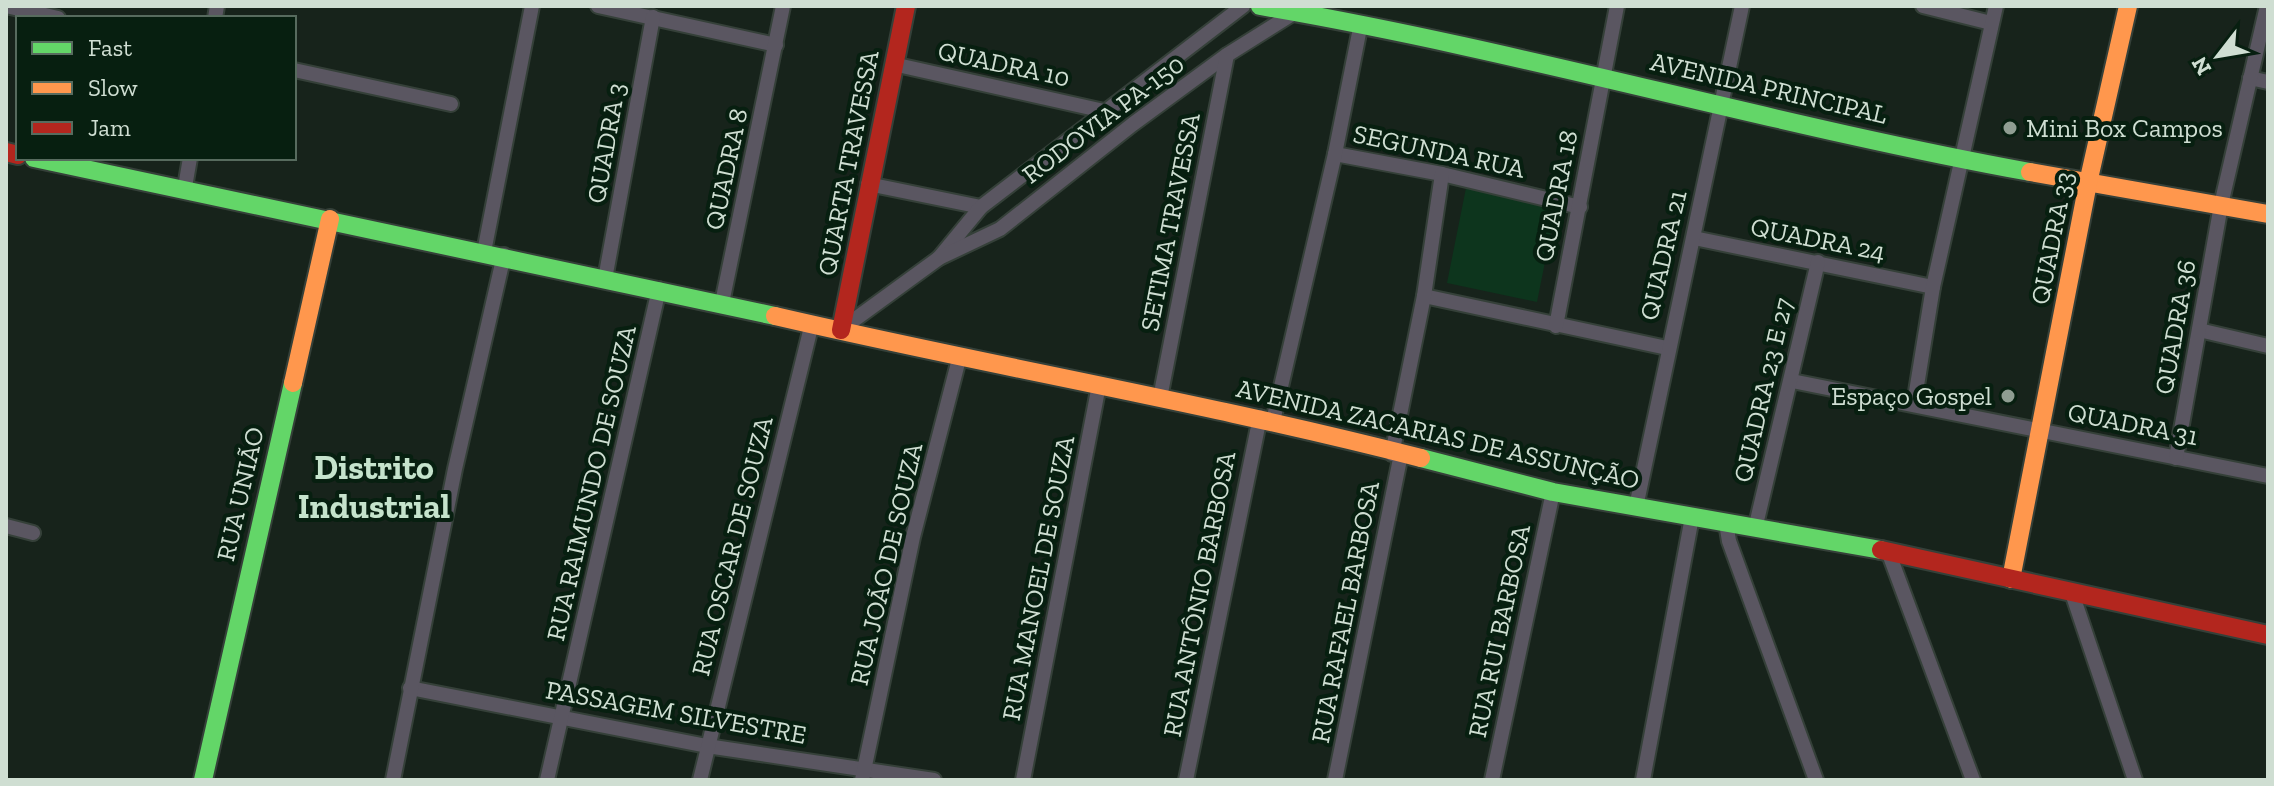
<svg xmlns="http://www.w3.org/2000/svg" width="2274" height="786" font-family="'Zilla Slab',serif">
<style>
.green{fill:#0d351d}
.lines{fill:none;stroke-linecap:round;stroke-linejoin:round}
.street-casing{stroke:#354039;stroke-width:18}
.fast-casing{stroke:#354039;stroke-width:22}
.slow-casing{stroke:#354039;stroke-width:22}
.jam-casing{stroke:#354039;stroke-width:22}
.street{stroke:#5a5661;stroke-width:14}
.fast{stroke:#63d668;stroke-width:18}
.slow{stroke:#ff974d;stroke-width:18}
.jam{stroke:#b3261e;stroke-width:18}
.poi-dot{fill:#8f9d92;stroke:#071f10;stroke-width:3}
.labels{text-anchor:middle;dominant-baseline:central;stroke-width:8;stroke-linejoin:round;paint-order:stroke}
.street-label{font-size:26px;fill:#cfded2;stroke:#071f10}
.poi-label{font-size:26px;fill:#cfded2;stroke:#071f10;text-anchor:start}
.district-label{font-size:34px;font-weight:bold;fill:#c5e3cc;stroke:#071f10}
</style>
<rect width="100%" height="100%" fill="#17231b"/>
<!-- green -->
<polygon class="green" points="1467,183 1557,202 1537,302 1447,283"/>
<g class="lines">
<!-- street casing -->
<g class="street-casing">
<g id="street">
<polyline points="6,6 58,18"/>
<polyline points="598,6 776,45"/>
<polyline points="1923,6 1991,23"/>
<polyline points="215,18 217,6"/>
<polyline points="893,64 1104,111"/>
<polyline points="294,70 451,104"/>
<polyline points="2250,78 2268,82"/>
<polyline points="1335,154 1442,174 1580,207"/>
<polyline points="868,184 981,207"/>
<polyline points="185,187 190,158"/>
<polyline points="1694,238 1933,287"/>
<polyline points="484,252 532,6"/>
<polyline points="939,258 981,207 1243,6"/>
<polyline points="605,279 653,17"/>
<polyline points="1424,296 1667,348"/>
<polyline points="722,303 783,6"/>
<polyline points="1556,326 1617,6"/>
<polyline points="843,328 939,258 1000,229 1133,124 1227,55 1297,11"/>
<polyline points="2199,330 2268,346"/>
<polyline points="1792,381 2268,476"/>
<polyline points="1160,398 1227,55"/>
<polyline points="1914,404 1933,287 1996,6"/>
<polyline points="1273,421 1335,154 1361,23"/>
<polyline points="1392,454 1424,296 1442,174"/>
<polyline points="2176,458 2221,205 2267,6"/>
<polyline points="1636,507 1742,6"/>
<polyline points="1726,523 1729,541 1816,780"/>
<polyline points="6,526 33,533"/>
<polyline points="1755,529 1818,262"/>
<polyline points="1888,551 1973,780"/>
<polyline points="2072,593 2135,780"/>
<polyline points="410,688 707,746 934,780"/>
<polyline points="393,780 455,469 504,255"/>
<polyline points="547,780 659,289"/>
<polyline points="700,780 812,323"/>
<polyline points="862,780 913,537 959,359"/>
<polyline points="1023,780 1099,385"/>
<polyline points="1186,780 1260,417"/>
<polyline points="1335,780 1401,454"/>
<polyline points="1492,780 1553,492"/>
<polyline points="1643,780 1692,517"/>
</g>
</g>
<!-- fast casing -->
<g class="fast-casing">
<g id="fast">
<path d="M1260,6c259,44 512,119 770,166"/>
<polyline points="34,158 775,316"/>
<polyline points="1421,458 1553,492 1881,550"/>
<polyline points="203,780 293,383"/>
</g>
</g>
<!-- slow casing -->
<g class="slow-casing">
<g id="slow">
<polyline points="2030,172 2268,214"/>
<path d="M775,316c215,50 432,87 646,142"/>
<polyline points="293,383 330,219"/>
<polyline points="2011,579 2088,183 2128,6"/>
</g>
</g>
<!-- jam casing -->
<g class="jam-casing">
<g id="jam">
<polyline points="6,152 18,155"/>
<polyline points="841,330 906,6"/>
<polyline points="1881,550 2268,635"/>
</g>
</g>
<!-- street -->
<use href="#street" class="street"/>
<!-- fast -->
<use href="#fast" class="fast"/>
<!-- slow -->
<use href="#slow" class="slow"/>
<!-- jam -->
<use href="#jam" class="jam"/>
</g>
<!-- markers -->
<g class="poi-dot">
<circle cx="2010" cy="128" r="8"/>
<circle cx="2008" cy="396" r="8"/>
</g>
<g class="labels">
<!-- street labels -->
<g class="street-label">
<text transform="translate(1004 64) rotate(12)">QUADRA 10</text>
<text transform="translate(1769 88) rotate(13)">AVENIDA PRINCIPAL</text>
<text transform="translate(1103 119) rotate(-37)">RODOVIA PA-150</text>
<text transform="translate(606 143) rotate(-80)">QUADRA 3</text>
<text transform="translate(1439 151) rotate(12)">SEGUNDA RUA</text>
<text transform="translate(848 163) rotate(-79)">QUARTA TRAVESSA</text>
<text transform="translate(726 169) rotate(-78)">QUADRA 8</text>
<text transform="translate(1556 196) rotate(-79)">QUADRA 18</text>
<text transform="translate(1170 222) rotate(-79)">SETIMA TRAVESSA</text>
<text transform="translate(2052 238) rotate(-79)">QUADRA 33</text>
<text transform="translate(1818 239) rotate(11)">QUADRA 24</text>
<text transform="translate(1663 255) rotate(-77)">QUADRA 21</text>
<text transform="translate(2175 327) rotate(-80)">QUADRA 36</text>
<text transform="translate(1763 390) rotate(-77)">QUADRA 23 E 27</text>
<text transform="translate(2133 424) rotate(11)">QUADRA 31</text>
<text transform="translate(1438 434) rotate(13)">AVENIDA ZACARIAS DE ASSUNÇÃO</text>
<text transform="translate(591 483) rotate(-77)">RUA RAIMUNDO DE SOUZA</text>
<text transform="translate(240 494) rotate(-77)">RUA UNIÃO</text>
<text transform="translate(732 546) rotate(-76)">RUA OSCAR DE SOUZA</text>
<text transform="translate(886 564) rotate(-77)">RUA JOÃO DE SOUZA</text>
<text transform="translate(1038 578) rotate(-79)">RUA MANOEL DE SOUZA</text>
<text transform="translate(1199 594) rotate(-79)">RUA ANTÔNIO BARBOSA</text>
<text transform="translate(1345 612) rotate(-79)">RUA RAFAEL BARBOSA</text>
<text transform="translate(1499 631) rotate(-78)">RUA RUI BARBOSA</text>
<text transform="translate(676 712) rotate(10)">PASSAGEM SILVESTRE</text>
</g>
<!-- poi labels -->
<g class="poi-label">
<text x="2026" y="128">Mini Box Campos</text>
<text x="1992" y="396" text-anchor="end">Espaço Gospel</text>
</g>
<!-- district labels -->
<g class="district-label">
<text x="374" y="467">Distrito<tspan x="374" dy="39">Industrial</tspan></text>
</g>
</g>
<!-- border -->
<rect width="2274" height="786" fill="none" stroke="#cfded2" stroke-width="16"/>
<!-- legend -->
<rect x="16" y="16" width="280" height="144" fill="#071f10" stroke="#576b5e" stroke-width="2"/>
<rect x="32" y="42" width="40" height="12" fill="#63d668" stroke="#576b5e" stroke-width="2"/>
<text x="88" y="56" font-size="24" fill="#cfded2">Fast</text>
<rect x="32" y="82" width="40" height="12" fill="#ff974d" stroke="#576b5e" stroke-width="2"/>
<text x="88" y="96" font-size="24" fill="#cfded2">Slow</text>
<rect x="32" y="122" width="40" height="12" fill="#b3261e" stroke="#576b5e" stroke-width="2"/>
<text x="88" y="136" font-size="24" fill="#cfded2">Jam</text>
<!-- north arrow -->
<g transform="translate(2218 56) rotate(239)" stroke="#071f10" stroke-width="6" paint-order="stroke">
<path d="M0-6L14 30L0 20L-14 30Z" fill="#cfded2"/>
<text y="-12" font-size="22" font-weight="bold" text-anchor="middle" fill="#cfded2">N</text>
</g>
</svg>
